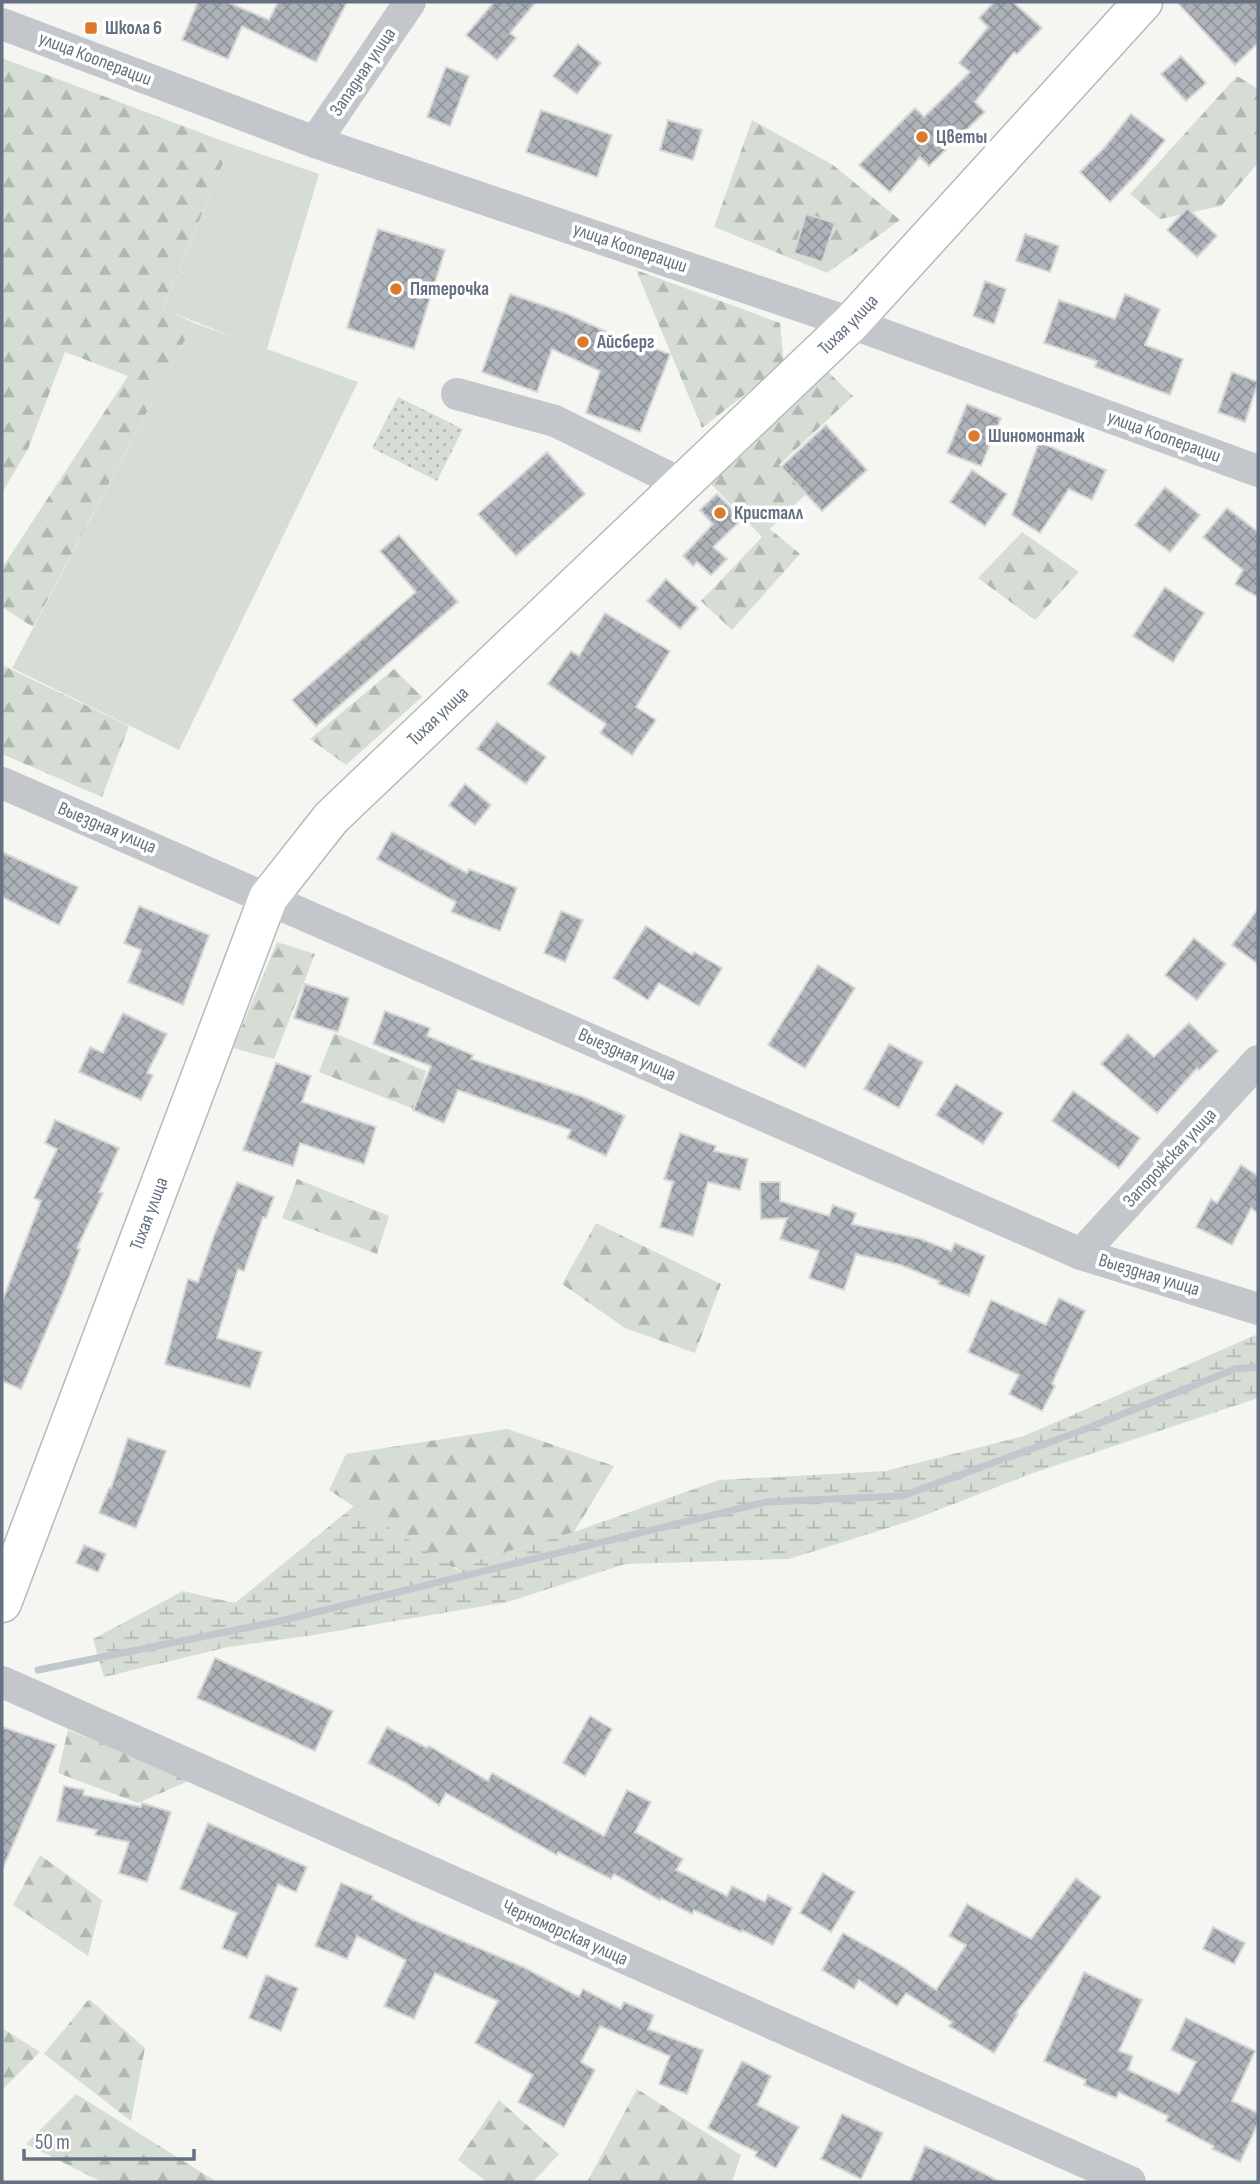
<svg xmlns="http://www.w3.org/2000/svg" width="1260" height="2184" font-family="'Sofia Sans Condensed',sans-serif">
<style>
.green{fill:#d5ddd4}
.forest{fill:url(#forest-firs)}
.wetland{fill:url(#wetland-marsh)}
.park{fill:url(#park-dots)}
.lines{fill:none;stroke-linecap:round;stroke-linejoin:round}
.stream{stroke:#c1c7ce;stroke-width:7}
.building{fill:url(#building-cross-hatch);stroke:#d7d7d5;stroke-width:2}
.major-casing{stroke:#b6b9be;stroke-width:41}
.minor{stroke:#c3c6ca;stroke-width:32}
.major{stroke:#fff;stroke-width:38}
.poi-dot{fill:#de792a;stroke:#fff;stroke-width:2.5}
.labels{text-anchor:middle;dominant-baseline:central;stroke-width:7;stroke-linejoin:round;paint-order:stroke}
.poi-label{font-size:19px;font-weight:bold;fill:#657083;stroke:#fff;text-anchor:start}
.street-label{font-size:19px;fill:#657083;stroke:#fff}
</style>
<defs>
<pattern id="forest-firs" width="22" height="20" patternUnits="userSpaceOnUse" patternTransform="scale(1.75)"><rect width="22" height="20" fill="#d5ddd4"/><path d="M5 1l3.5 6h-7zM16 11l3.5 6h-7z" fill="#b0b8b1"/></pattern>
<pattern id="wetland-marsh" width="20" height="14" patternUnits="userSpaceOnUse" patternTransform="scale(1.75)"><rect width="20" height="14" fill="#d5ddd4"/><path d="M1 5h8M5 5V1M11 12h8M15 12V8" fill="none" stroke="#b0b8b1"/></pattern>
<pattern id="park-dots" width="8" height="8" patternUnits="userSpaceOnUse" patternTransform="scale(1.75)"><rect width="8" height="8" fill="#d5ddd4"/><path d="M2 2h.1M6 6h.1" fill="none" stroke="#b0b8b1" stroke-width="1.8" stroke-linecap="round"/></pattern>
<pattern id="building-cross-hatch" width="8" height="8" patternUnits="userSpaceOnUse" patternTransform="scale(1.75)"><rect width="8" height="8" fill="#aeb3ba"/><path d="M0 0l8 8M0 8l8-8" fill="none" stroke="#91969d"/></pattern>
</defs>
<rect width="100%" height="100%" fill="#f5f6f2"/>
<!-- green -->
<polygon class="green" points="231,144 319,174 267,349 358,382 179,750 12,668 194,323 234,337 163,309"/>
<!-- forest -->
<g class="forest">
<polygon points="2,58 231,144 163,308 194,323 33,627 2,607 2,568 128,376 65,352 28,449 2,493"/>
<polygon points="1237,76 1258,89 1258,163 1221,206 1160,219 1130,194"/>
<polygon points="752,120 833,165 900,220 827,273 714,227"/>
<polygon points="636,270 780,323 784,364 702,428"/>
<polygon points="825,369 853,396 779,465 806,494 770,529 800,554 732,630 701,601 762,537 711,484 756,442 750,434"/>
<polygon points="1022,532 1079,572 1035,620 978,578"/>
<polygon points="2,665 129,726 102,797 2,754"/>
<polygon points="394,669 422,697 346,765 310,739"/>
<polygon points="277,942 315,954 274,1059 233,1048"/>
<polygon points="334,1033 426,1071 414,1109 319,1072"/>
<polygon points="297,1179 389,1216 377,1254 282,1218"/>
<polygon points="596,1223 721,1284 695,1353 625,1328 562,1284"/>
<polygon points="507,1429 614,1466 574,1532 448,1569 329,1490 346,1454"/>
<polygon points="68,1730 191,1780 138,1803 58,1773"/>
<polygon points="40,1855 102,1900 88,1956 13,1905"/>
<polygon points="89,1999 145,2048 131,2121 44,2054"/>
<polygon points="2,2028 40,2052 2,2090"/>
<polygon points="637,2089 741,2155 732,2182 587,2182"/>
<polygon points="76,2094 217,2182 102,2182 26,2144"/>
<polygon points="499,2100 559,2154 533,2182 487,2182 458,2160"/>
</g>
<!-- wetland -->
<polygon class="wetland" points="1258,1334 1258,1398 1030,1474 910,1521 789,1559 625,1564 508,1602 307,1636 228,1647 104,1677 93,1639 183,1591 235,1603 354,1506 462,1573 455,1567 574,1532 719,1480 886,1471 1024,1436"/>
<!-- park -->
<polygon class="park" points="398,397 463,429 437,481 372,448"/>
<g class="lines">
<!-- stream -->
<polyline class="stream" points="38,1670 280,1621 766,1502 902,1496 1083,1430 1235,1369 1258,1367"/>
</g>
<!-- building -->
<g class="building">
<polygon points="198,2 227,2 269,20 278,2 347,2 316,62 242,26 228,59 182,40"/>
<polygon points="494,2 536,2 510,33 516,38 497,60 466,35"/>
<polygon points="994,2 1013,2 1042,28 1017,54 1014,52 975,102 985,112 929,166 920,157 890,192 859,165 915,108 924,117 970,72 959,63 988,27 979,18"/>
<polygon points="1177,2 1258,2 1258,43 1235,65"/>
<polygon points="578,44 601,63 577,94 553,76"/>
<polygon points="1181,56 1206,83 1186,101 1161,74"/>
<polygon points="446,67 469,76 450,126 427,117"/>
<polygon points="541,110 612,135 597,177 526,152"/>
<polygon points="1131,114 1165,140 1145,165 1110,202 1080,172 1105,147"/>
<polygon points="668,120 702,130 693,160 660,150"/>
<polygon points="1187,208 1217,236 1197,257 1167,230"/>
<polygon points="806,214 835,223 822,262 794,253"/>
<polygon points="378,229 445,250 414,349 347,328"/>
<polygon points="1025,234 1059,246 1050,272 1016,261"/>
<polygon points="985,281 1006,289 994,324 973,316"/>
<polygon points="510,294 565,313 614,335 670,354 640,432 586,413 600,371 552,349 537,392 482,372"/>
<polygon points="1125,294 1160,309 1145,345 1183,359 1170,395 1095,367 1097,361 1044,343 1059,300 1115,319"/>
<polygon points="1232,372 1258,382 1245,422 1218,412"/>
<polygon points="967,404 1001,418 981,466 947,453"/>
<polygon points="826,425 867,470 822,511 781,467"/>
<polygon points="1039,442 1106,470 1092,500 1069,489 1040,533 1012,515"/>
<polygon points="547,452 585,494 516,556 478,514"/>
<polygon points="972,470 1007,494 985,526 950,502"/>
<polygon points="1165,487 1200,515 1170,552 1135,525"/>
<polygon points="717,494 742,519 713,547 727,559 711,575 697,562 693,566 683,556 713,524 700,510"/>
<polygon points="1227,508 1258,532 1258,597 1235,584 1243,570 1203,537"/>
<polygon points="399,535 458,602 316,726 292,700 416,592 380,551"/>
<polygon points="666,579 698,608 680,629 647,601"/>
<polygon points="1165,587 1204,613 1173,662 1133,636"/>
<polygon points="605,613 670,651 636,707 656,720 632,755 600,733 606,724 548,684 571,651 579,656"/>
<polygon points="497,722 546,757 526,784 477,749"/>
<polygon points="465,784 491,805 475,825 449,805"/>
<polygon points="392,832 467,873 469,869 517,888 500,931 451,912 456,902 377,859"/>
<polygon points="2,852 78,887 59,925 2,897"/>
<polygon points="139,906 209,935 183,1005 128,982 141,950 124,943"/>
<polygon points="1258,909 1258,964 1232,945"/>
<polygon points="561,911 583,920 565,962 544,953"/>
<polygon points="646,926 692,955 694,952 722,968 699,1006 659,983 648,1000 613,978"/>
<polygon points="1194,938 1226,964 1197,1000 1165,975"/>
<polygon points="818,965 855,988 805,1068 768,1045"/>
<polygon points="305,984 349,998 338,1032 294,1018"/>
<polygon points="385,1011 430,1028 427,1036 473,1055 471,1059 586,1098 625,1116 606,1156 567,1138 571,1130 458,1090 444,1123 413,1110 431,1066 373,1044"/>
<polygon points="123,1013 167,1034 147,1073 153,1075 141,1100 79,1072 90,1047 103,1053"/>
<polygon points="1189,1023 1218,1051 1199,1070 1197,1068 1157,1113 1101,1064 1128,1034 1154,1057"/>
<polygon points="889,1044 923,1062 899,1108 864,1089"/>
<polygon points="276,1063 311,1076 302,1102 376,1127 364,1164 300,1143 293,1166 243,1150"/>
<polygon points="956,1084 1003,1113 983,1144 936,1115"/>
<polygon points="1073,1091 1140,1138 1119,1168 1052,1121"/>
<polygon points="55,1120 119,1148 99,1192 103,1193 77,1248 80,1249 64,1290 21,1389 2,1381 2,1302 41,1201 34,1198 57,1149 45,1143"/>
<polygon points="680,1133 716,1146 714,1151 748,1159 740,1190 708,1182 693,1236 660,1227 673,1182 664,1179"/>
<polygon points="1241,1165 1258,1176 1258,1213 1251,1208 1232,1245 1196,1227 1211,1199 1217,1203"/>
<polygon points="237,1182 274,1197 266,1218 263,1217 244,1271 238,1269 217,1338 262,1352 250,1388 165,1364 188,1279 198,1282 215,1233"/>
<polygon points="760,1182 780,1182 780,1201 829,1216 833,1205 856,1213 852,1224 921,1239 951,1251 955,1243 985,1256 969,1296 938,1284 939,1281 901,1265 856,1254 844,1290 809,1278 819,1251 780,1239 787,1218 761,1219"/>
<polygon points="1059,1298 1085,1311 1052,1384 1055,1386 1042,1411 1009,1394 1019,1375 968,1352 991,1300 1046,1325"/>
<polygon points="128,1438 166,1451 136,1528 99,1513 109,1488 111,1488"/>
<polygon points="84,1545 106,1554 98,1572 76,1563"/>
<polygon points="215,1658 333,1711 315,1751 197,1698"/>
<polygon points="590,1716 612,1729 585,1776 563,1763"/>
<polygon points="2,1727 56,1745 2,1870"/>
<polygon points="387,1727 427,1748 429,1746 488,1781 492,1773 604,1836 627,1790 651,1802 635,1832 683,1859 676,1870 727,1896 732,1886 765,1902 768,1895 792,1908 773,1945 742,1930 741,1932 694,1910 692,1914 661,1898 660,1900 614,1874 611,1879 558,1852 557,1855 446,1793 439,1805 406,1783 368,1763"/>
<polygon points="64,1786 84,1790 83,1795 141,1807 142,1803 171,1812 147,1882 119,1873 129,1842 95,1835 97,1830 57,1821"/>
<polygon points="208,1823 307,1867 296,1892 278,1884 247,1958 222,1948 237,1913 180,1889"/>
<polygon points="823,1873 855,1892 831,1932 800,1913"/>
<polygon points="1076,1878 1101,1897 1016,2013 1018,2014 994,2053 949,2026 952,2022 906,1993 897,2006 859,1980 854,1989 822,1970 843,1933 900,1965 936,1990 966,1945 949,1936 967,1904 1031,1939"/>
<polygon points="341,1883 373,1896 372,1899 411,1919 525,1968 579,1997 583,1989 621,2009 624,2002 654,2015 648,2029 703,2050 687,2094 659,2084 670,2056 600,2026 581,2062 595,2070 564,2127 518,2102 533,2075 475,2043 498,2001 435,1973 414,2019 384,2006 406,1960 357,1936 347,1959 315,1946"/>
<polygon points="1213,1927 1245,1943 1234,1964 1203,1949"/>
<polygon points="1084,1972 1142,2000 1119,2051 1133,2056 1128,2070 1179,2094 1196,2062 1171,2050 1186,2018 1255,2051 1232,2101 1258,2113 1258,2123 1240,2162 1212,2149 1214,2146 1166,2121 1168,2116 1119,2092 1116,2098 1084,2085 1086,2080 1044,2061"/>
<polygon points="266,1975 298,1988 281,2031 249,2018"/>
<polygon points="742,2061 771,2076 757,2105 799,2127 776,2168 755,2156 757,2152 708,2128"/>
<polygon points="842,2114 883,2133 861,2179 821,2159"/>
<polygon points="925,2146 948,2156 1001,2182 910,2182"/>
</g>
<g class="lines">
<!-- major casing -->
<g class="major-casing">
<g id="major">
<path id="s1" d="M2,1603l266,-705 63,-80 520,-495 292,-321"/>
</g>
</g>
<!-- minor -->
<g class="minor">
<polyline points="2,24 315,142 851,323 1258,471"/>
<polyline points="315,142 410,2"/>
<polyline points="457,394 555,421 682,484"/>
<polyline points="2,783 1081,1254 1258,1309"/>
<polyline points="1081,1254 1258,1061"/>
<polyline points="2,1682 1130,2182"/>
</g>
<!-- major -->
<use href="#major" class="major"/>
</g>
<!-- markers -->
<g class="poi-dot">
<rect x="84" y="21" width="14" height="14" rx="3.5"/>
<circle cx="922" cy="137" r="7"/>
<circle cx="396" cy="289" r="7"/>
<circle cx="583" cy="342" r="7"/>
<circle cx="974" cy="436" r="7"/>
<circle cx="720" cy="513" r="7"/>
</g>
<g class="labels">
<!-- poi labels -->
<g class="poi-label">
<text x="105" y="28">Школа 6</text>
<text x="936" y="137">Цветы</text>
<text x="410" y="289">Пятерочка</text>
<text x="597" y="342">Айсберг</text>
<text x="988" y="436">Шиномонтаж</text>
<text x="734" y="513">Кристалл</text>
</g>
<!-- street labels -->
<g class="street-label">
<text transform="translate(95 59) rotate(21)">улица Кооперации</text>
<text transform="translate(363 72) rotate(-56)">Западная улица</text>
<text transform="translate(630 248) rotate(19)">улица Кооперации</text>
<text stroke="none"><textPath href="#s1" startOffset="1570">Тихая улица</textPath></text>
<text transform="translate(1164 437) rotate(20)">улица Кооперации</text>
<text stroke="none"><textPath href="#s1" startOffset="1003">Тихая улица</textPath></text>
<text transform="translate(107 828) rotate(23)">Выездная улица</text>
<text transform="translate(627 1055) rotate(24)">Выездная улица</text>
<text transform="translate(1170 1158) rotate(-47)">Запорожская улица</text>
<text stroke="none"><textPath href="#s1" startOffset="416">Тихая улица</textPath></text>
<text transform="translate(1149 1275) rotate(17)">Выездная улица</text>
<text transform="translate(565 1933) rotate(24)">Черноморская улица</text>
</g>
</g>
<!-- border -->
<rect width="1260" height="2184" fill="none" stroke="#657083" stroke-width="7"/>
<!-- scale -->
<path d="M24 2149v10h170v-10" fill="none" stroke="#657083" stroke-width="3.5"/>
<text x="35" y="2149" font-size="21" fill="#657083" stroke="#ffffff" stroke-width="5" paint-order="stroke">50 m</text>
</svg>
